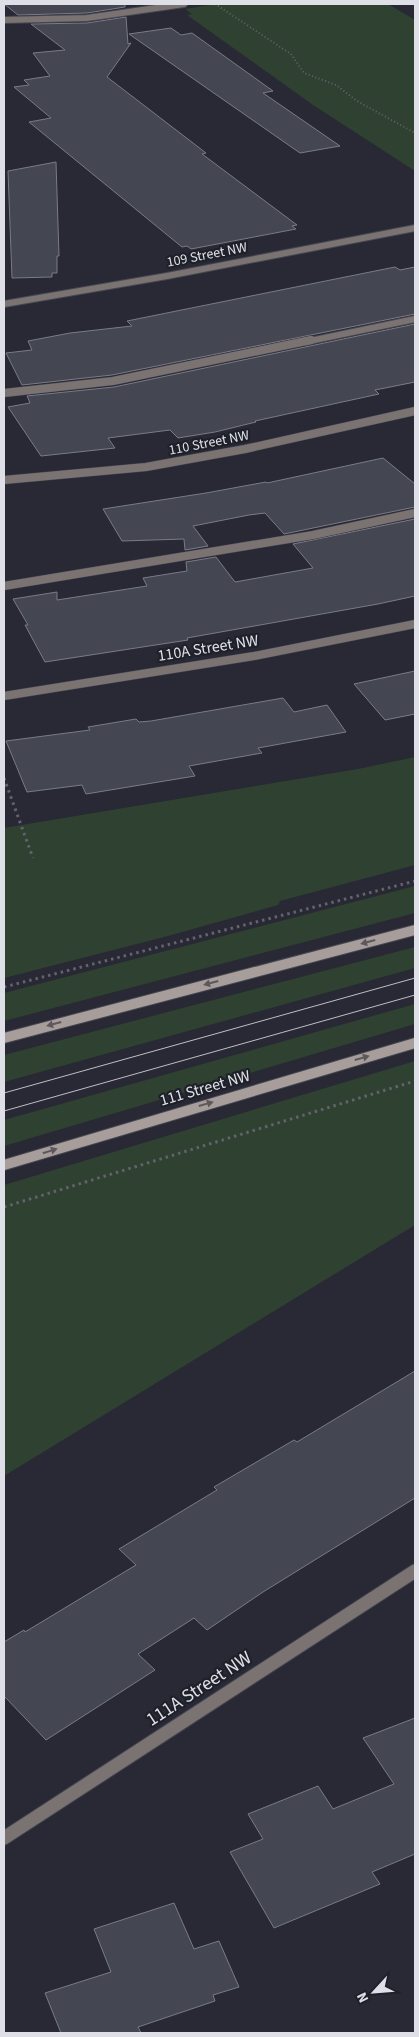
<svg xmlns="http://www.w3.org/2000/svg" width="419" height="2037" font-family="'Source Sans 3',sans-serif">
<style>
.green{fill:#2f4130}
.building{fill:#444651;stroke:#797b87}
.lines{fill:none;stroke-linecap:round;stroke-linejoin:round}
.service-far1-casing{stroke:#454651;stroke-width:8}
.service-casing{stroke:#454651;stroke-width:9}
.minor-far2-casing{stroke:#454651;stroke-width:8}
.minor-far1-casing{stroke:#454651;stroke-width:9}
.minor-casing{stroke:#454651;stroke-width:15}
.tertiary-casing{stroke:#454651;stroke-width:8}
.secondary-casing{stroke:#454651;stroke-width:12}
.path-far1{stroke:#62636d;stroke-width:2;stroke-dasharray:1 2.5;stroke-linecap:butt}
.path{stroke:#62636d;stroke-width:3;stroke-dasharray:2.5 4;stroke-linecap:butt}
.service-far1{stroke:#7a7372;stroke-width:6}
.service{stroke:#7a7372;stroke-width:8}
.minor-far2{stroke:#7a7372;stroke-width:6}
.minor-far1{stroke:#7a7372;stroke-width:8}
.minor{stroke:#7a7372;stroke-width:13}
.tertiary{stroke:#7a7372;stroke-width:6}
.secondary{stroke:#a79d9a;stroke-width:10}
.tram{stroke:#bdbec6;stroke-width:1}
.oneway{fill:#5c585c}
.labels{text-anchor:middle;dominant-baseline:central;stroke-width:4.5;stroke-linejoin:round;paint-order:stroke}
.far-street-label{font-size:14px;fill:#dfe0e7;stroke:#1e202a}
.street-label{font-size:16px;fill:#dfe0e7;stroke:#1e202a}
.near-street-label{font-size:19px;fill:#dfe0e7;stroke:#1e202a}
</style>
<rect width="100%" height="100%" fill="#282934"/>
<!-- green -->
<g class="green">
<polygon points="216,4 388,4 415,20 415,171 313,105 187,15 192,14 185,9"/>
<polygon points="415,757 415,865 280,901 278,905 168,936 4,978 4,828 358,769"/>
<polygon points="415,886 415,913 4,1021 4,993"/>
<polygon points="415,947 415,968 4,1082 4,1055"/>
<polygon points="415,1004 415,1024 4,1146 4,1120"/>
<polygon points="415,1061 415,1225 4,1476 4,1185"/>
</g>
<!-- building -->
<g class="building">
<polygon points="4,4 125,4 125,7 87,13 18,15"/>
<polygon points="126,17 128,44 131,43 107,77 206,153 202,154 297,225 292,226 296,229 191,249 187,246 182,247 29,122 51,118 14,87 29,85 24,80 50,76 33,53 65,50 31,24 87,23"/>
<polygon points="171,28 181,35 192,33 273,91 263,93 340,146 300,153 129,34"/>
<polygon points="56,162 59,256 57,256 57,273 52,273 52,277 12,278 8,171"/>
<polygon points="395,267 400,270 415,267 415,314 112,375 22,385 6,353 32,350 28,341 70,333 132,326 127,321"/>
<polygon points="415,324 415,382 375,390 379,394 255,421 256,422 215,432 178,438 170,430 108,438 115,448 41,456 8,407 30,403 27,396 114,387"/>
<polygon points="383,458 415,484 415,507 284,534 265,513 249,515 193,526 208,546 185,550 184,539 122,541 103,509 206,493 266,482 267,483"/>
<polygon points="415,519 415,596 378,604 187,638 188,640 45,662 25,625 28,625 13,599 57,592 57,600 147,586 143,578 187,571 186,562 216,557 235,582 313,568 293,544"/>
<polygon points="415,671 415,714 385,720 354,684"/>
<polygon points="283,698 294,712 327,705 346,732 258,748 262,753 189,766 195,776 86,794 82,785 27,792 6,741 90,730 88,727 136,719 139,722 151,721"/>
<polygon points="415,1371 415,1498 263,1592 207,1630 194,1618 138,1654 155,1670 46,1740 4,1696 4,1642 24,1630 25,1632 136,1565 119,1549 217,1490 214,1487 294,1440 297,1442"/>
<polygon points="415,1718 415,1854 372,1872 380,1884 274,1928 230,1852 263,1839 248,1814 318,1786 333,1809 394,1784 363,1738"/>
<polygon points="174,1903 194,1949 219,1941 239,1987 213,1995 215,2001 138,2027 141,2033 61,2033 45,1993 111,1972 94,1929"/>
</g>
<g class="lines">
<!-- service-far1 casing -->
<g class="service-far1-casing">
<polyline id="service-far1" points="305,342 415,319"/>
</g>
<!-- service casing -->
<g class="service-casing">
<g id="service">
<polyline points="4,393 113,381 311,340"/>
<polyline points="4,586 313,535 415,513"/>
</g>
</g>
<!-- minor-far2 casing -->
<g class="minor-far2-casing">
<polyline id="minor-far2" points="4,20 87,18 184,4"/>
</g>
<!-- minor-far1 casing -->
<g class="minor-far1-casing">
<g id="minor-far1">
<polyline points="4,480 146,467 245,449 415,411"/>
<polyline points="4,696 254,656 415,624"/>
</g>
</g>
<!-- minor casing -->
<g class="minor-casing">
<polyline id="minor" points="4,1838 415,1571"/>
</g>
<!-- tertiary casing -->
<g class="tertiary-casing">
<polyline id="tertiary" points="4,304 167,276 415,228"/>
</g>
<!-- secondary casing -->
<g class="secondary-casing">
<g id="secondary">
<polyline points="4,1038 415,930"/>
<polyline points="4,1165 415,1043"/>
</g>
</g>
<!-- path-far1 -->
<polyline class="path-far1" points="215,4 291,54 304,73 336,85 357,101 415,133"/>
<!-- path -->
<g class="path">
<polyline points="4,778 33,858"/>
<polyline points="4,987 415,881"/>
<polyline points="4,1207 415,1081"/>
</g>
<!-- service-far1 -->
<use href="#service-far1" class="service-far1"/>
<!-- service -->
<use href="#service" class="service"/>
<!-- minor-far2 -->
<use href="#minor-far2" class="minor-far2"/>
<!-- minor-far1 -->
<use href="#minor-far1" class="minor-far1"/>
<!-- minor -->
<use href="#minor" class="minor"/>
<!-- tertiary -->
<use href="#tertiary" class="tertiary"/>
<!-- secondary -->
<use href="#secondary" class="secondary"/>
<!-- tram -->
<g class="tram">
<polyline points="4,1093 415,978"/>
<polyline points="4,1111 415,995"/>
</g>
</g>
<!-- one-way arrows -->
<defs><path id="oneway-solid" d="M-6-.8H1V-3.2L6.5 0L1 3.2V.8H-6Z" transform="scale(1.25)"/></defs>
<g class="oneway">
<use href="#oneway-solid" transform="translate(368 942) rotate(165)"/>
<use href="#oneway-solid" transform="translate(211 983) rotate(165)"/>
<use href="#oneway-solid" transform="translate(54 1024) rotate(165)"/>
<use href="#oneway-solid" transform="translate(362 1058) rotate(-16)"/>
<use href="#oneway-solid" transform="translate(206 1104) rotate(-16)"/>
<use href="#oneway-solid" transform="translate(50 1151) rotate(-17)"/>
</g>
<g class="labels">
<!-- far-street labels -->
<g class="far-street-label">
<text transform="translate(207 255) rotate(-11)">109 Street NW</text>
<text transform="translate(209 443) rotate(-11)">110 Street NW</text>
</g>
<!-- street labels -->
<g class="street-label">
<text transform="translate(208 648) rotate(-9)">110A Street NW</text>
<text transform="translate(205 1088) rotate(-16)">111 Street NW</text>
</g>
<!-- near-street labels -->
<g class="near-street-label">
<text transform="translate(199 1689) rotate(-33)">111A Street NW</text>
</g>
</g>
<!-- border -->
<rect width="419" height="2037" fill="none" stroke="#dfe0e7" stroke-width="10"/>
<!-- north arrow -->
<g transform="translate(374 1992) rotate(244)" stroke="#1e202a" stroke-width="4" paint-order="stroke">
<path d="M0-4L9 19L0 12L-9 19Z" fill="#dfe0e7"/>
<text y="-8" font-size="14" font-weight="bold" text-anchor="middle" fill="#dfe0e7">N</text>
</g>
</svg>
